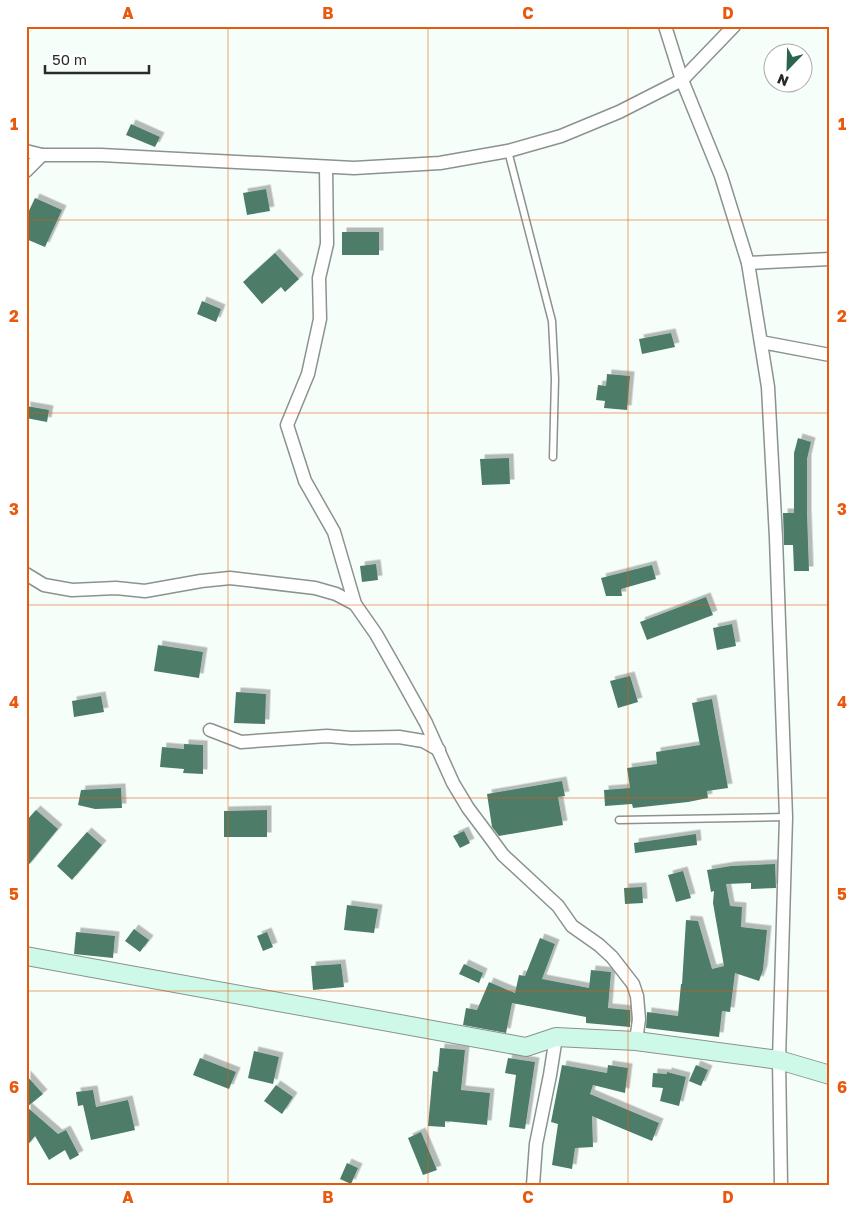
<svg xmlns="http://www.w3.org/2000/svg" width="856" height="1211" font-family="'Golos Text',sans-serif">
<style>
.building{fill:#4d7d67;filter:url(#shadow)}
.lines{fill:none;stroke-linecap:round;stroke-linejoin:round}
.lane-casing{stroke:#8b928f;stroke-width:9}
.street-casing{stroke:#8b928f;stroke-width:15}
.secondary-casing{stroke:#8b928f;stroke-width:20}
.lane{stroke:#fff;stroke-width:6}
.street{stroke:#fff;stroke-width:12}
.secondary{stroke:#cef9e8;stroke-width:18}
.grid{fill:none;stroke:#e8590c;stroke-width:1;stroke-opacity:0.55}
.neatline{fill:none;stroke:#e8590c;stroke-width:2}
.grid-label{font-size:16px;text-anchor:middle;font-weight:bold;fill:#e8590c}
</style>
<defs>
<filter id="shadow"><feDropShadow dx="4.5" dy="-4.5" stdDeviation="0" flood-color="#0004"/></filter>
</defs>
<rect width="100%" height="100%" fill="#f6fefa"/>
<!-- building -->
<g class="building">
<polygon points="131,124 160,137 155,147 126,135"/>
<polygon points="266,189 270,211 247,215 243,193"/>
<polygon points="35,198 62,210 45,247 26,239 26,217"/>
<rect x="342" y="232" width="37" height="23"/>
<polygon points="275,253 299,279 285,292 281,287 262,304 243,282"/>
<polygon points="202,301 221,309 216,322 197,314"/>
<polygon points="671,333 675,347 642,354 639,339"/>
<polygon points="607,374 630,376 627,410 604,408 605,401 596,400 598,385 606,386"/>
<polygon points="26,406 49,410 47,422 26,418"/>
<polygon points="798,438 811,442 807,459 807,513 809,571 794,571 793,545 784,545 783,513 794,513 794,453"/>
<polygon points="509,458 510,484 482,485 480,459"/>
<polygon points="376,564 378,580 362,582 360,566"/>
<polygon points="652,565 656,579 621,589 622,596 606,596 601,578"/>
<polygon points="706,597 713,615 647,640 640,622"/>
<polygon points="732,624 736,646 717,650 713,628"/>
<polygon points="158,645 203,652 199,678 154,671"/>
<polygon points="630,676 638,702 618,708 610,681"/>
<polygon points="236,692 266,694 265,724 234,723"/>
<polygon points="101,696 104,712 74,717 72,701"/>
<polygon points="712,699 728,788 707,791 708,798 688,802 633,808 632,804 605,806 604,790 630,788 627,768 657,764 656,752 700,745 692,703"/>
<polygon points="184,744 203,745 203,774 183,773 184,769 160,767 162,747 184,749"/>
<polygon points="562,781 565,796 558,797 563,825 499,836 492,827 487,794"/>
<polygon points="121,788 122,808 95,809 78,805 81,790"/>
<polygon points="36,810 58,829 26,868 26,821"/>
<polygon points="267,810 267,837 224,837 224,811"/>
<polygon points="464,831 470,843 460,848 453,836"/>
<polygon points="87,832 102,845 72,880 57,866"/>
<polygon points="696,834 697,845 635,853 634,843"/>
<polygon points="775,864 776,888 751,889 751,883 726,884 730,906 742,907 741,927 767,930 763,970 759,981 735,973 730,1012 722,1011 719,1037 646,1028 647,1012 678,1016 681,984 682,984 686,920 698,921 712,969 724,966 713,903 714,891 711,892 707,870 731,866"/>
<polygon points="683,871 691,898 676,902 668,875"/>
<polygon points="642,887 643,903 625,904 624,888"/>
<polygon points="347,905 378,909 374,933 344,930"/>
<polygon points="134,929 149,940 140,952 125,941"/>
<polygon points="76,932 115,936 113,958 74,954"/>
<polygon points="267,932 273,947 263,951 257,936"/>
<polygon points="540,938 555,944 542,979 589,988 591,970 611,972 608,1008 630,1010 630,1027 586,1023 586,1017 512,1003 506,1033 463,1025 466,1008 477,1010 489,982 515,993 519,975 525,976"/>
<polygon points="341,964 344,987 313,990 311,966"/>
<polygon points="464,964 483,973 479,983 459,974"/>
<polygon points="440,1048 465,1050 461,1090 490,1093 487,1125 445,1121 445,1127 428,1126 433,1071 438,1072"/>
<polygon points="254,1051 279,1057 273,1084 248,1078"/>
<polygon points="200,1058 236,1072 229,1089 193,1075"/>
<polygon points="508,1058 535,1062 525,1129 509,1127 516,1075 505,1073"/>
<polygon points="562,1065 607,1073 608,1065 628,1068 625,1093 593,1085 590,1094 659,1123 652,1141 592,1116 593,1147 575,1148 572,1169 552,1165 558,1124 551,1122"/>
<polygon points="696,1065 708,1070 701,1086 689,1081"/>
<polygon points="667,1072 686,1077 679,1106 660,1101 663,1088 652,1087 653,1073 667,1074"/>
<polygon points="26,1075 43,1094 27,1107 58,1134 66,1130 79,1155 70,1160 65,1150 49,1160 35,1136 26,1147"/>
<polygon points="276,1085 293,1097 282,1114 264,1101"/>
<polygon points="93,1090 96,1107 128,1100 135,1130 91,1140 83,1105 78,1106 76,1092"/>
<polygon points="421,1132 437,1170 423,1175 408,1138"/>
<polygon points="347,1163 358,1168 351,1184 340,1179"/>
</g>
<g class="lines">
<!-- lane casing -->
<g class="lane-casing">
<g id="lane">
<polyline points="508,151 552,321 555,379 553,457"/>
<polyline points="619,820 786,817"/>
</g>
</g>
<!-- street casing -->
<g class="street-casing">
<g id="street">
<polyline points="665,26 682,80 721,176 748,263 768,387 776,538 786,817 779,1060 781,1185"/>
<polyline points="26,151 42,155 101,155 354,168 440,163 508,151 561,136 619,112 682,80 734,26"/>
<polyline points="326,167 327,244 319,278 320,319 308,374 287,425 305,481 334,532 355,604"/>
<polyline points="26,171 42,155"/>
<polyline points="748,263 830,259"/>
<polyline points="761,342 830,355"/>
<polyline points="26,574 44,585 72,590 116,588 145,591 201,581 230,578 315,588 336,594 355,604 376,634 401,678 426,723 453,783 468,808 489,836 503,855 558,906 572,926 599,945 612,957 633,984 637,996 639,1019 636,1041"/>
<polyline points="210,730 241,742 327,736 351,738 399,737 423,741 439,750"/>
<polyline points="533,1185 536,1144 550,1075 556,1037"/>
</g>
</g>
<!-- secondary casing -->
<g class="secondary-casing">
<polyline id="secondary" points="26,956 526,1047 556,1037 636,1041 779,1060 830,1075"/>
</g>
<!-- lane -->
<use href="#lane" class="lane"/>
<!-- street -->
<use href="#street" class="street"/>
<!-- secondary -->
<use href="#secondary" class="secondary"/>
</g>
<!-- grid -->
<path class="grid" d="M228,26v1159M428,26v1159M628,26v1159M26,220h804M26,413h804M26,605h804M26,798h804M26,991h804"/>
<!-- border -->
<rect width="856" height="1211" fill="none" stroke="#ffffff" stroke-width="55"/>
<!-- north arrow -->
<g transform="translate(788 68) rotate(203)"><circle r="24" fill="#ffffff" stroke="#a9aaa9"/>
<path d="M0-4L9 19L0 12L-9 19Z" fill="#2c654d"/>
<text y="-8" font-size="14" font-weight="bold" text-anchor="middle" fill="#282b29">N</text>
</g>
<!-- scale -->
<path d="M45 65v8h104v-8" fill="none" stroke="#282b29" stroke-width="2.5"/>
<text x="52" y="65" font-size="15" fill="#282b29" stroke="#ffffff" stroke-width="4" paint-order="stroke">50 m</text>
<rect x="28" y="28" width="800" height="1156" class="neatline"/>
<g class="grid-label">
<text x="128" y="19">A</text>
<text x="328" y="19">B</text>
<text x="528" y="19">C</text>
<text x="728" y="19">D</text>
<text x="14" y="130">1</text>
<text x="842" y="130">1</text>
<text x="14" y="322">2</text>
<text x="842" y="322">2</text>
<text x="14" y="515">3</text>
<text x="842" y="515">3</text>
<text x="14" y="708">4</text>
<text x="842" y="708">4</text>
<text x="14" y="900">5</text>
<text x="842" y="900">5</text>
<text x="14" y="1093">6</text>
<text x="842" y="1093">6</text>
<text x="128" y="1203">A</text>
<text x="328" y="1203">B</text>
<text x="528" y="1203">C</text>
<text x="728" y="1203">D</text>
</g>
</svg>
